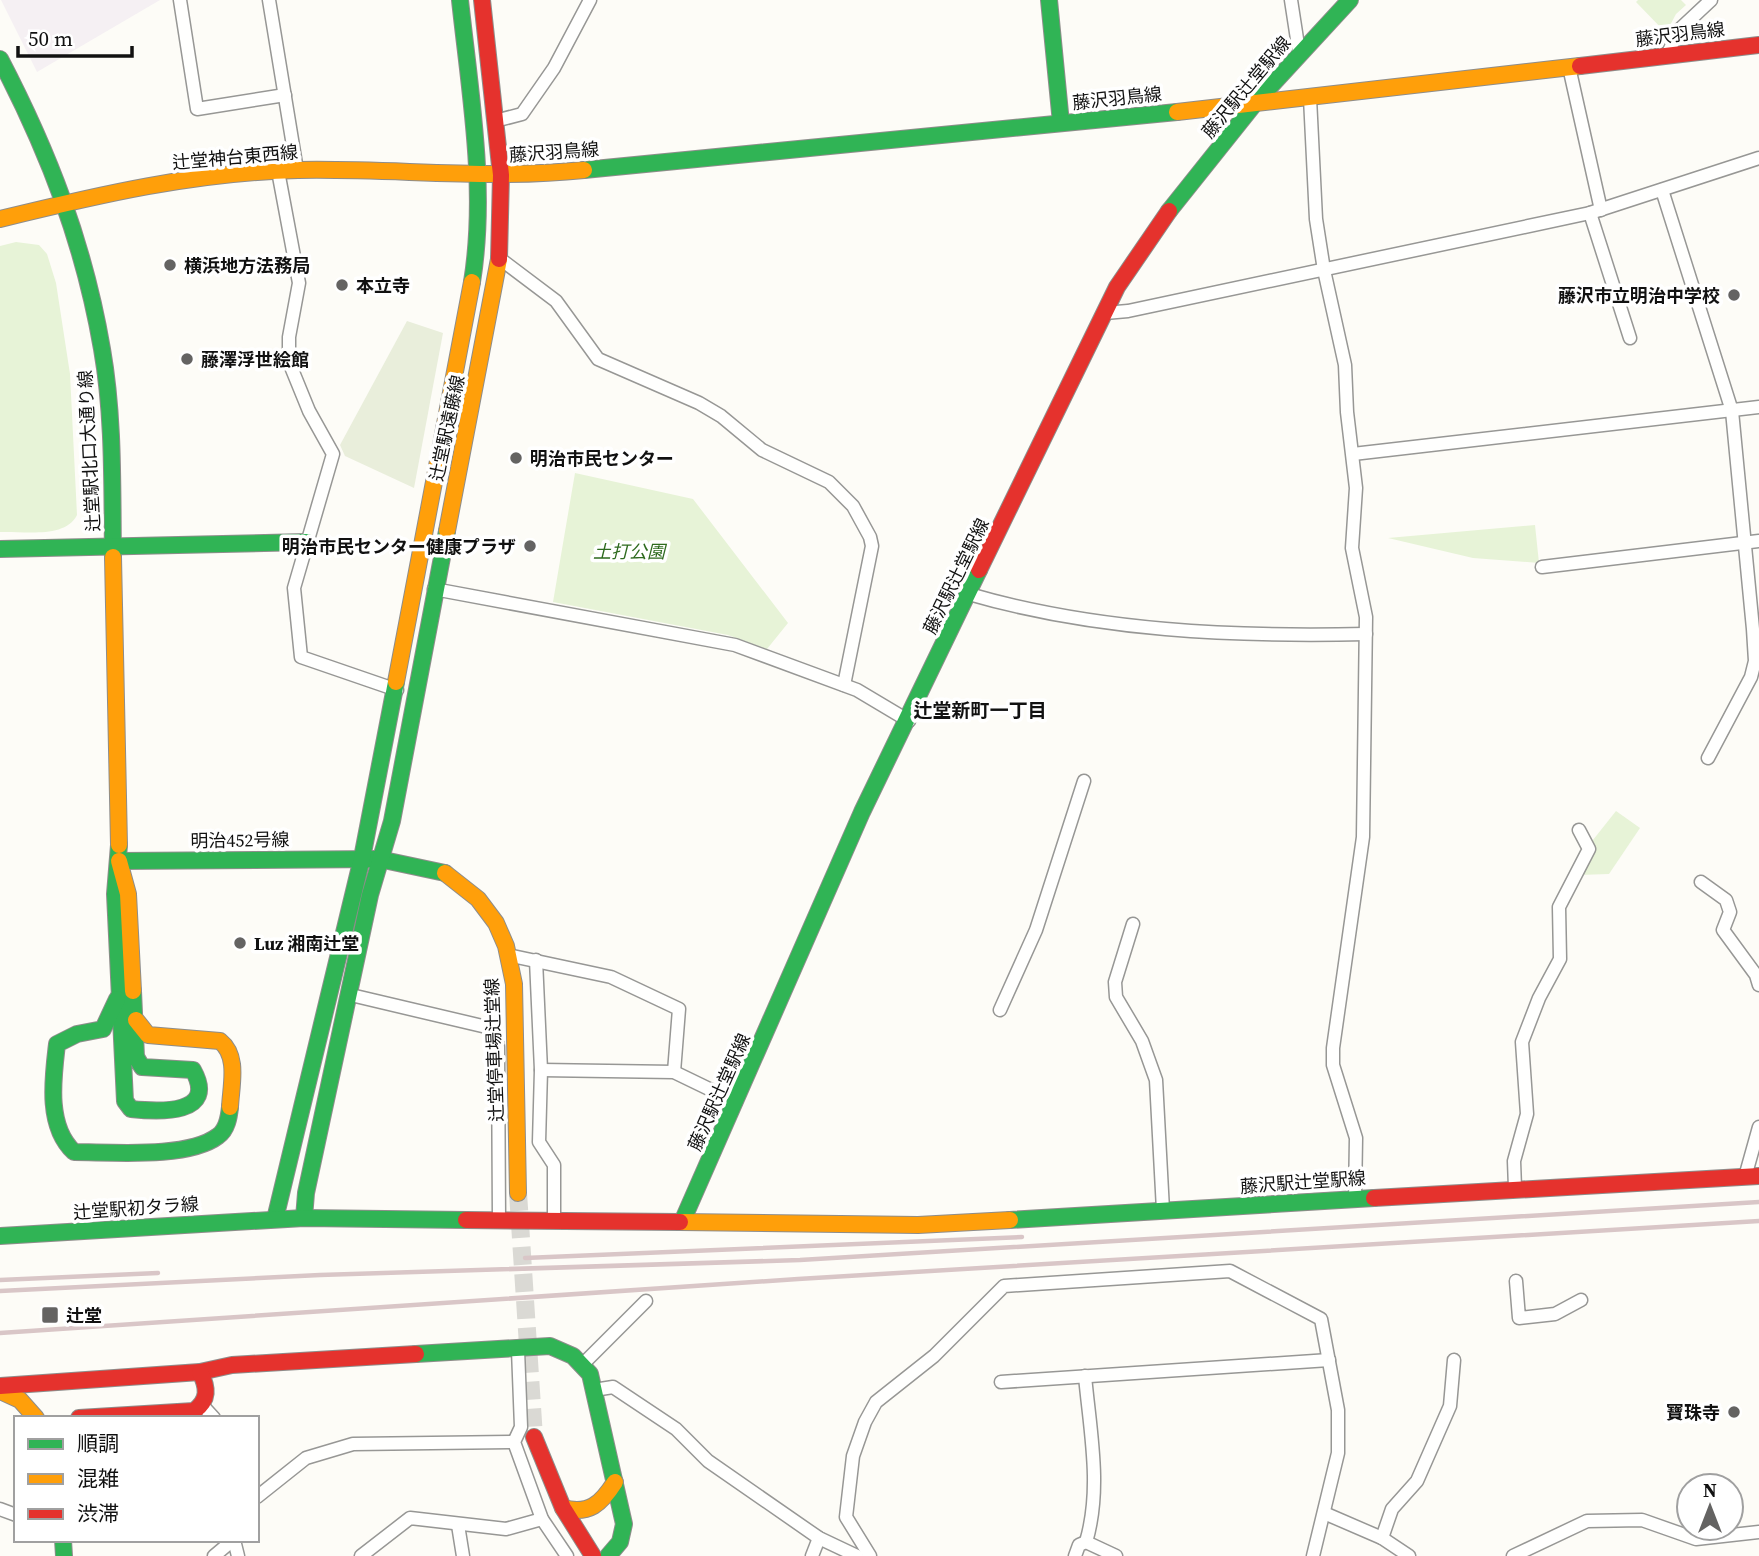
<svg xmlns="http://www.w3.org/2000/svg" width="1759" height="1556" font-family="'Source Serif 4','Noto Sans JP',serif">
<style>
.industrial{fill:#f5f0f3}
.green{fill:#e7f3d7}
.cemetery{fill:#e9eedb}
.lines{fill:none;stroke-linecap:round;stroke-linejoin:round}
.secondary-tunnel{stroke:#dad9d4;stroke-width:18;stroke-dasharray:18 9;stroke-linecap:butt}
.street-casing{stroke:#979795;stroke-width:15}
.fast-casing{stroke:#8e8d8b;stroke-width:18}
.slow-casing{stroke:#8e8d8b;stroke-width:18}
.jam-casing{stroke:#8e8d8b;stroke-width:18}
.street{stroke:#fffffe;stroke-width:12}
.fast{stroke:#30b455;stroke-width:16}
.slow{stroke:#ff9f0a;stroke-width:16}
.jam{stroke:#e5322d;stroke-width:16}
.rail{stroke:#d9c6c7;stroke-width:4.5}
.poi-dot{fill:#646362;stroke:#fff;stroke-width:2.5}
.labels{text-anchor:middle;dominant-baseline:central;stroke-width:7;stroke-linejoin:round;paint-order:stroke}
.street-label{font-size:18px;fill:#111;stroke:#fff}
.poi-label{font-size:18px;font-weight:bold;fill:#111;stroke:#fff;text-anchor:start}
.park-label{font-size:18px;font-style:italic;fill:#2f6b1f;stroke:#fff}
.neighbourhood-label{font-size:19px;font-weight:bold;fill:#111;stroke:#fff}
</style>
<rect width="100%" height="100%" fill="#fdfcf7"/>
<!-- industrial -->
<polygon class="industrial" points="1,0 160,0 37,72"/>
<!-- green -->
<g class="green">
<polygon points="1638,0 1681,0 1686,5 1676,14 1666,33 1636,2"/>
<path d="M16,242l23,3 8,9 9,29 14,91 7,141c-12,24 -53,16 -77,17v-286z"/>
<polygon points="575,473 693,499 788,623 767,649 728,635 553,602"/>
<polygon points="1535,525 1539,563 1473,558 1388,538"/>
<polygon points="1616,811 1640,828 1609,874 1579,875 1589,845"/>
</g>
<!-- cemetery -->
<polygon class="cemetery" points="407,321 443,333 414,488 345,456 340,445"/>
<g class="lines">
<!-- secondary-tunnel -->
<polyline class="secondary-tunnel" points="518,1193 534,1437"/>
<!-- street casing -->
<g class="street-casing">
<g id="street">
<polyline points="180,0 197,109 285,95"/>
<polyline points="269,0 297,170"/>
<polyline points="1291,0 1299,52"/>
<polyline points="1667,55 1679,30 1711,0"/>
<polyline points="1569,67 1601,210"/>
<polyline points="1310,98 1316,219 1324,270 1345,365 1347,412 1356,488 1352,548 1366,617 1363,837 1333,1048 1333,1065 1356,1138 1355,1198"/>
<polyline points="495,121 522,114 554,68 590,0"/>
<polyline points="278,171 299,283 289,337 289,362 309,411 333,454 294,588 301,657 397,690"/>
<polyline points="1662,190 1732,411 1753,629 1755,661 1751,677 1708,758"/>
<polyline points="1590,213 1630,338"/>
<polyline points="499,258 556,301 598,359 699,403 721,416 762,450 829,482 853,506 870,537 872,546 844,685"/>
<polyline points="1105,313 1128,311 1590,213 1759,158"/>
<polyline points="1353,454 1759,407"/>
<polyline points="1542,567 1759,541"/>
<polyline points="434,589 735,645 857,690 909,721"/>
<path d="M969,594c127,37 265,43 397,40"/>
<polyline points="1701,882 1726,900 1730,912 1723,930 1756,975 1759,985"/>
<polyline points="1133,924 1115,982 1116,997 1142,1041 1156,1080 1163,1210"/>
<polyline points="508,955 611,977 679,1009 674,1072"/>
<polyline points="536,960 541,1070 539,1142 554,1165 554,1221"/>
<polyline points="351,995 495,1029 498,1047 499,1220"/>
<polyline points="1000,1010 1036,930 1084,781"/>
<polyline points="541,1070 674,1072 736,1102"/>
<polyline points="1745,1177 1759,1127"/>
<polyline points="1515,1188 1514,1161 1527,1114 1522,1042 1539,998 1560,959 1559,907 1589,849 1579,830"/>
<polyline points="1516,1281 1519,1318 1555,1314 1581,1300"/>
<polyline points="518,1350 521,1427 514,1442 542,1519 567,1556"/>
<polyline points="584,1363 646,1301"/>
<path d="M1085,1376c5,55 17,112 1,166"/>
<polyline points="1001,1382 1329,1360"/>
<polyline points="594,1390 613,1387 676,1429 708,1461 819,1538 857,1556"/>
<polyline points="203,1406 214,1418"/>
<polyline points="257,1497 306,1458 353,1444 514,1442"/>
<polyline points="0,1509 16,1515"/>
<polyline points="1324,1513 1382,1538 1409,1556"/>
<polyline points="458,1525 463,1556"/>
<polyline points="1382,1538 1392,1509 1417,1481 1450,1406 1454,1360"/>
<polyline points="234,1540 238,1556"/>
<polyline points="214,1556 233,1540"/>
<polyline points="361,1556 410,1518 506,1529 542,1519"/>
<polyline points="812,1556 819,1538"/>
<polyline points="870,1556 846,1517 853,1456 865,1422 876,1402 934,1356 1004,1286 1230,1271 1321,1319 1338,1410 1338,1453 1313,1556"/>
<polyline points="1075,1556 1079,1545 1086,1542 1116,1556"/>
<polyline points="1513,1556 1587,1521 1642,1520 1696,1539 1759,1532"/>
</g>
</g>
<!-- fast casing -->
<g class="fast-casing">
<g id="fast">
<path d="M460,0c10,93 27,189 12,282"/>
<polyline points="1049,0 1061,123"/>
<path d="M0,59c49,94 84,185 102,290 12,68 10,139 11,208"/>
<polyline points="584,170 1177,112"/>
<polyline points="1169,211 1256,102 1350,0"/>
<polyline points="0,549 307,542"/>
<path d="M119,845l-4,49 10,207 6,8c29,3 87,6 62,-39l-51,-3 -6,-10 -3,-66"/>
<polyline points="119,861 379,859 445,873"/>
<path d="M117,999l-14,30 -26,5 -20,10c-4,34 -11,82 17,108 37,0 114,7 144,-16 9,-6 11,-19 12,-29"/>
<polyline points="304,1218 306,1193 370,895 392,821 447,531"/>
<polyline points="275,1219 362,858 396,682"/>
<polyline points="1010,1220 1374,1198"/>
<polyline points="682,1222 862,812 979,570"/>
<polyline points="0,1236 304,1218 466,1220"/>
<polyline points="416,1354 550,1346 573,1356 590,1374 624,1524 620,1542 608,1556"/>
<polyline points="63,1540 64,1556"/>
</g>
</g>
<!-- slow casing -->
<g class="slow-casing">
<g id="slow">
<polyline points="1177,112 1580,66"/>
<path d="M0,219c98,-24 196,-47 298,-49 96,-2 190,10 286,0"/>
<polyline points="447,531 499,259"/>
<polyline points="113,557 119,845"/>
<polyline points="396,682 472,282"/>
<polyline points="119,861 128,894 133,991"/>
<polyline points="445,873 478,899 496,923 506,946 514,984 518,1193"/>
<path d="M136,1020l12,15 72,6c19,15 11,44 10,66"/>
<polyline points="680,1222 918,1225 1010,1220"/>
<polyline points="0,1391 20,1400 36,1418"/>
<path d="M563,1508c26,7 38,-4 52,-26"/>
</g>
</g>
<!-- jam casing -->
<g class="jam-casing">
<g id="jam">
<polyline points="482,0 501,175 499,259"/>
<polyline points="1580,66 1759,45"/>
<polyline points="979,570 1117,287 1169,211"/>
<polyline points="1374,1198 1759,1176"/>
<polyline points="466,1220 680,1222"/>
<polyline points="0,1386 200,1372 232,1365 416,1354"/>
<path d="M79,1418l115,-7c15,-11 14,-23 6,-39"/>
<polyline points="534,1437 563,1508 593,1556"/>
</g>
</g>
<!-- street -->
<use href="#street" class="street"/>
<!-- fast -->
<use href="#fast" class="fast"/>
<!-- slow -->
<use href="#slow" class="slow"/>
<!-- jam -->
<use href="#jam" class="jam"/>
<!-- rail -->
<g class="rail">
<polyline points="525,1258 1022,1237"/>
<polyline points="0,1280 158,1273"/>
<polyline points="0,1291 320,1275 800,1260 1759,1202"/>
<polyline points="0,1333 798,1279 1759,1221"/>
</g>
</g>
<!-- markers -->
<g class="poi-dot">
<circle cx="170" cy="265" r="7"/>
<circle cx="342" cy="285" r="7"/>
<circle cx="1734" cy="295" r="7"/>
<circle cx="187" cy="359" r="7"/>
<circle cx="516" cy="458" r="7"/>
<circle cx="530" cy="546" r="7"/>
<circle cx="240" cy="943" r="7"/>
<rect x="41" y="1306" width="18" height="18" rx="3.5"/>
<circle cx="1734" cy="1412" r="7"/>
</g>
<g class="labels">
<!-- street labels -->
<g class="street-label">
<text transform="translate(1680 34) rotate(-7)">藤沢羽鳥線</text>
<text transform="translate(1246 87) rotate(-50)">藤沢駅辻堂駅線</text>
<text transform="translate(1117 98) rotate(-6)">藤沢羽鳥線</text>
<text transform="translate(554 152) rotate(-4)">藤沢羽鳥線</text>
<text transform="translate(235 157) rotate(-5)">辻堂神台東西線</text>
<text transform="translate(447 428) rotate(-78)">辻堂駅遠藤線</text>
<text transform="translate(89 451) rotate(-93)">辻堂駅北口大通り線</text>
<text transform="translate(956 576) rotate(-64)">藤沢駅辻堂駅線</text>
<text transform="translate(240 840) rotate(-1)">明治452号線</text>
<text transform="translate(494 1050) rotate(-92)">辻堂停車場辻堂線</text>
<text transform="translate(719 1092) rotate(-66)">藤沢駅辻堂駅線</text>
<text transform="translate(1303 1182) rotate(-4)">藤沢駅辻堂駅線</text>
<text transform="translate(136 1208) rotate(-4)">辻堂駅初タラ線</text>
</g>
<!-- poi labels -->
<g class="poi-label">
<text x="184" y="265">横浜地方法務局</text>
<text x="356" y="285">本立寺</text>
<text x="1720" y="295" text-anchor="end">藤沢市立明治中学校</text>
<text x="201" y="359">藤澤浮世絵館</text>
<text x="530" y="458">明治市民センター</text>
<text x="516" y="546" text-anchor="end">明治市民センター健康プラザ</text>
<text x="254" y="943">Luz 湘南辻堂</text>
<text x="66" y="1315">辻堂</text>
<text x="1720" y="1412" text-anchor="end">寶珠寺</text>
</g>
<!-- park labels -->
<g class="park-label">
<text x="629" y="551">土打公園</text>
</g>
<!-- neighbourhood labels -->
<g class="neighbourhood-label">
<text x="980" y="710">辻堂新町一丁目</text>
</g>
</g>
<!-- legend -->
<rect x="14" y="1416" width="245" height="126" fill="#ffffff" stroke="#a0a0a0" stroke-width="2"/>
<rect x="28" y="1439" width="35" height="10" fill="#30b455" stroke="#a0a0a0" stroke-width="2"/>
<text x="77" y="1451" font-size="21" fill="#111111">順調</text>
<rect x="28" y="1474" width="35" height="10" fill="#ff9f0a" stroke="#a0a0a0" stroke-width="2"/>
<text x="77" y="1486" font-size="21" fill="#111111">混雑</text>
<rect x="28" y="1509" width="35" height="10" fill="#e5322d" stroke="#a0a0a0" stroke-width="2"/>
<text x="77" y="1521" font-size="21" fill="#111111">渋滞</text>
<!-- north arrow -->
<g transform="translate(1710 1507)"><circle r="33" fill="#ffffff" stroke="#a0a0a0" stroke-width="2"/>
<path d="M0-5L12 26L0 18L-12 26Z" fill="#646362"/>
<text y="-10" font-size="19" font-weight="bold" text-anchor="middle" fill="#111111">N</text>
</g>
<!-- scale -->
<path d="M18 46v10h114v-10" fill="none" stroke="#111111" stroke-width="3.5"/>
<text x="28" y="46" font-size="21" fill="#111111" stroke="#ffffff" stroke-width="5" paint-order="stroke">50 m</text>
</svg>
